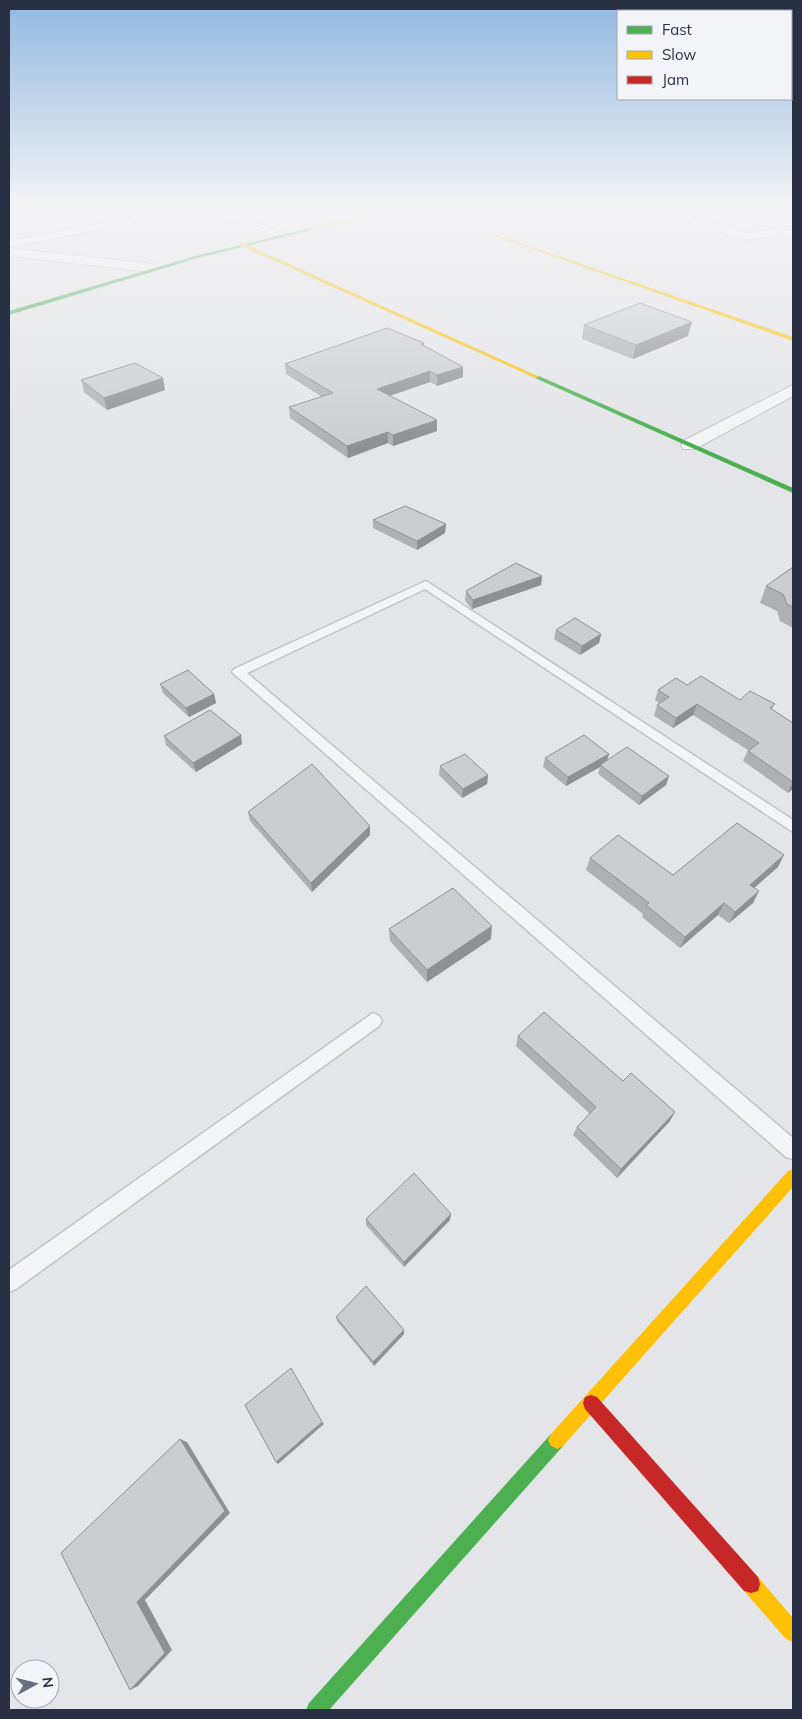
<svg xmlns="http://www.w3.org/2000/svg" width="802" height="1719" font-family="Mulish,sans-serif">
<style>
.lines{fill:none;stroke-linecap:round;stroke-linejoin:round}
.lane-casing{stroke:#c2c3c7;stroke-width:3}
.street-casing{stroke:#c2c3c7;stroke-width:2}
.lane{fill:#f3f4f6;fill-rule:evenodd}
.street{fill:#f3f4f6;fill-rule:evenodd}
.fast{fill:#4caf50;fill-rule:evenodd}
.slow{fill:#ffc107;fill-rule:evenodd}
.jam{fill:#c62828;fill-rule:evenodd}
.wall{fill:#afb0b4}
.shaded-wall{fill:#8f9092}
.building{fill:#cccdd1;stroke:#8f9092}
</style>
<rect width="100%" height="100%" fill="#e4e5e9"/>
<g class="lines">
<!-- lane casing -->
<g class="lane-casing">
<g id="lane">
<polygon points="426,581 793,820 793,832 425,589 247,673 793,1138 793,1159 786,1157 232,672 234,669"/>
<polygon points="373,1013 379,1016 382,1021 379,1026 16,1289 9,1292 9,1270"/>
</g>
</g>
<!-- street casing -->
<g class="street-casing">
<g id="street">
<polygon points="50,203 66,203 120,219 192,205 193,203 226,203 214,207 289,235 287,237 279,237 201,210 9,247 9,241 106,222 51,205"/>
<polygon points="634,203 649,203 746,233 778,229 793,231 793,237 778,235 745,240 635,205"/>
<polygon points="9,248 152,264 158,268 152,272 9,256"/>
<polygon points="793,385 793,396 695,449 683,449 681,445 683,441"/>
</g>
</g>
<!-- lane -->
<use href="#lane" class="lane"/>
<!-- street -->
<use href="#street" class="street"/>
<!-- fast -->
<g class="fast">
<polygon points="310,228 312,230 198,258 9,315 9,311 195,256"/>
<polygon points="535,376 539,376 793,488 793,493 535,378"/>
<polygon points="557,1431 563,1434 566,1440 563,1446 329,1710 306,1710 309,1703 551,1434"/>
</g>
<!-- slow -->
<g class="slow">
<polygon points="423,203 430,203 310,230 308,229"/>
<polygon points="495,234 793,337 793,341 495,236"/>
<polygon points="239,243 243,243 540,377 535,378 239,245"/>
<polygon points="793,1169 793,1187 563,1446 557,1449 551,1446 548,1440 551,1434 788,1171"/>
<polygon points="751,1575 758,1577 793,1618 793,1642 786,1639 744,1591 742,1584 744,1577"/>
</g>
<!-- jam -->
<polygon class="jam" points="591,1395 597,1397 758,1577 760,1584 758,1591 751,1593 744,1591 585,1409 583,1403 585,1397"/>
</g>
<!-- wall -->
<g class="wall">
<polygon points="584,325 688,336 633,359 582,339"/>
<polygon points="424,343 424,346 463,377 437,386 430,382 390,396 437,431 393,446 388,443 348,458 290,418 289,407 322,397 286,374 285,364"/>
<polygon points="81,380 165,390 107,410 84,392"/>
<polygon points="373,520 446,524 445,533 417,550 373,528"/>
<polygon points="793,567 793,628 780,621 777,611 760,603 766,586"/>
<polygon points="542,576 541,585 472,609 465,601 466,591"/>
<polygon points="556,630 601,634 599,643 580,655 554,639"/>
<polygon points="160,684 214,694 216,703 189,717 163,693"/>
<polygon points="687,685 740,700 775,704 772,709 793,723 793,789 788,793 743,761 748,750 693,715 673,728 654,716 657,705 659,703 655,700 658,690"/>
<polygon points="241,735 242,744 196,772 166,745 164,736"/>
<polygon points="609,754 607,761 669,776 666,785 639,805 598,774 600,767 566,786 543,767 545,758"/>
<polygon points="440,766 488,775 487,784 462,798 439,775"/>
<polygon points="248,812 370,826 370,835 312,892 250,821"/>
<polygon points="590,858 673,875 778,867 754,888 753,903 729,923 718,915 680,948 642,917 643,914 586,870"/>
<polygon points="389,929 491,939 427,982 390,941"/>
<polygon points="518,1036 623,1081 670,1121 617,1178 573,1135 577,1127 590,1114 516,1046"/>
<polygon points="366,1219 450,1220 404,1267 366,1225"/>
<polygon points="336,1317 404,1330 404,1334 374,1366 337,1321"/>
</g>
<!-- shaded-wall -->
<g class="shaded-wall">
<polygon points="692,322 688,336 633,359 636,345"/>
<polygon points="463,367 463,377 437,386 437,375"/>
<polygon points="430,371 430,382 377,400 377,389"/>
<polygon points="163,378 165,390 107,410 104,398"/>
<polygon points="437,420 437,431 393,446 393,435"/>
<polygon points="388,432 388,443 348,458 347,446"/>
<polygon points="446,524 445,533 417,550 417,541"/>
<polygon points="542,576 541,585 472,609 473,600"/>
<polygon points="601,634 599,643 580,655 582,646"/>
<polygon points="214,694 216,703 189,717 186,708"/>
<polygon points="697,704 693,715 673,728 676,718"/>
<polygon points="241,735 242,744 196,772 193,763"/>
<polygon points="609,754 606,763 600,765 600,767 566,786 568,777"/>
<polygon points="488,775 487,784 462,798 463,789"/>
<polygon points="669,776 666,785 639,805 642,796"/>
<polygon points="793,782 793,789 788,793"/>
<polygon points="370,826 370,835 312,892 311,883"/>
<polygon points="784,855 778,867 744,897 750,885"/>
<polygon points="759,891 753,903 729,923 735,912"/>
<polygon points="724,903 718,915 680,948 685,937"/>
<polygon points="492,926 491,939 427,982 427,970"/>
<polygon points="675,1112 670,1121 617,1178 621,1169"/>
<polygon points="451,1214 450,1220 404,1267 404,1262"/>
<polygon points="404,1330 404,1334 374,1366 373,1362"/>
<polygon points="322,1422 324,1424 278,1464 276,1462"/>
<polygon points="180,1439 187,1442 230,1513 145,1600 172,1650 138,1686 130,1690 137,1602"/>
</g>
<!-- building -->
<g class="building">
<polygon points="640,303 692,322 636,345 584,325"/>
<polygon points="387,328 424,343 421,344 463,367 437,375 430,371 377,389 437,420 393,435 388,432 347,446 289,407 333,393 285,364"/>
<polygon points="135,363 163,378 104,398 81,380"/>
<polygon points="405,506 446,524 417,541 373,520"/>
<polygon points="516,563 542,576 473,600 466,591"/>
<polygon points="793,567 793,607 787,604 783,594 766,586"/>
<polygon points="575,618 601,634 582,646 556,630"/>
<polygon points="188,670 214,694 186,708 160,684"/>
<polygon points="701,676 740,700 750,691 775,704 770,708 793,723 793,782 748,751 759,743 697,704 676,718 657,705 669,697 658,690 676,678 687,685"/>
<polygon points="210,710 241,735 193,763 164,736"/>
<polygon points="584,735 609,754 568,777 545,758"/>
<polygon points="627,747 669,776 642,796 600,765"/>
<polygon points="465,754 488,775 463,789 440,766"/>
<polygon points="312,764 370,826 311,883 248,812"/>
<polygon points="737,823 784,855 750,885 759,891 735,912 724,903 685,937 646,905 649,903 590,858 618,835 673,875"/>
<polygon points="453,888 492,926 427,970 389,929"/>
<polygon points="544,1012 623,1081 631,1073 675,1112 621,1169 577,1127 596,1107 518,1036"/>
<polygon points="414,1173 451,1214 404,1262 366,1219"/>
<polygon points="366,1286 404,1330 373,1362 336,1317"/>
<polygon points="291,1368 322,1422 276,1462 245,1405"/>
<polygon points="180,1439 225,1511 137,1602 165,1653 130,1690 61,1553"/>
</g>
<!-- sky -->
<linearGradient id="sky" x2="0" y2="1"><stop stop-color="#92b8e0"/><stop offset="0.46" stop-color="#f3f3f5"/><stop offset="1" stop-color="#f3f3f5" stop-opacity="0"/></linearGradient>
<rect width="802" height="444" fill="url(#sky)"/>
<!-- border -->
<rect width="802" height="1719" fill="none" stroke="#293043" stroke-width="20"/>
<!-- legend -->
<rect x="617" y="10" width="175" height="90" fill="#f2f4f8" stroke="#a2a6b0"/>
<rect x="627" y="26" width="25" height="8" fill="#4caf50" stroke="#a2a6b0"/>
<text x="662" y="35" font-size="15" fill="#293043">Fast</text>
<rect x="627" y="51" width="25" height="8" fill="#ffc107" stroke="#a2a6b0"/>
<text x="662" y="60" font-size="15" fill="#293043">Slow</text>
<rect x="627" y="76" width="25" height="8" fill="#c62828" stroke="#a2a6b0"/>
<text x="662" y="85" font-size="15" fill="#293043">Jam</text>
<!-- north arrow -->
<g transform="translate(35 1684) rotate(83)"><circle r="24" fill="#f2f4f8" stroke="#a2a6b0"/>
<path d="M0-4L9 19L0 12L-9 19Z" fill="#6a6f7d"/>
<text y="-8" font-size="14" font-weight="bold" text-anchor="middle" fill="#293043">N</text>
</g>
</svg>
